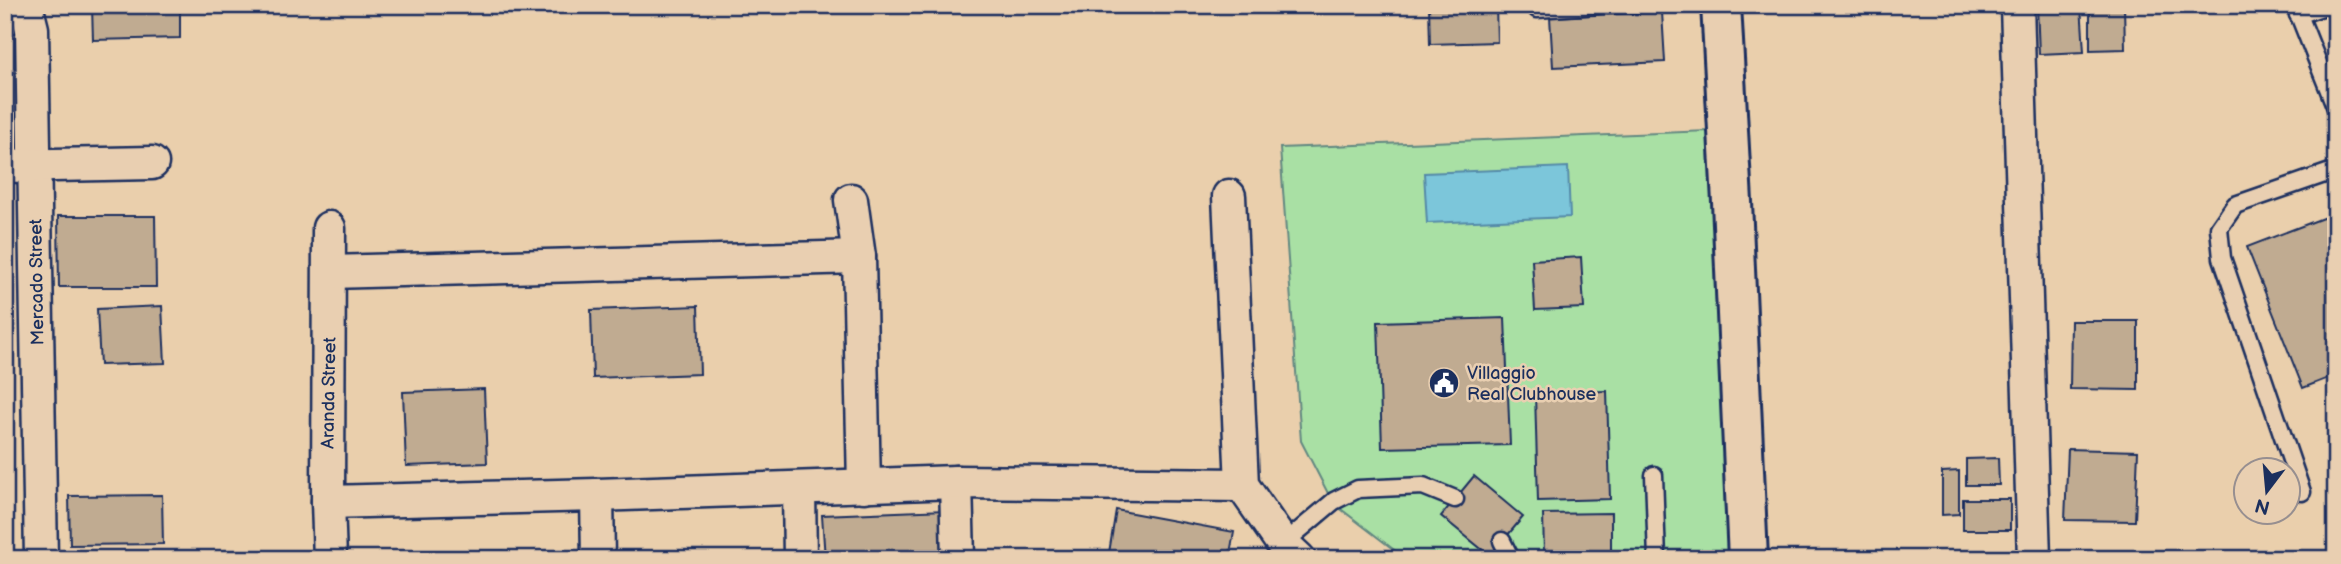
<svg xmlns="http://www.w3.org/2000/svg" width="2341" height="564" font-family="'Balsamiq Sans',sans-serif">
<style>
.green{fill:#a9e0a4;stroke:#628881;stroke-width:2}
.water{fill:#7bc6da;stroke:#558aa8;stroke-width:2}
.building{fill:#c0ab91;stroke:#1b2f5e;stroke-width:2}
.lines{fill:none;stroke-linecap:round;stroke-linejoin:round}
.service-casing{stroke:#1b2f5e;stroke-width:21}
.minor-casing{stroke:#1b2f5e;stroke-width:37}
.tertiary-casing{stroke:#1b2f5e;stroke-width:44}
.service{stroke:#e9cfb1;stroke-width:16}
.minor{stroke:#e9cfb1;stroke-width:32}
.tertiary{stroke:#e9cfb1;stroke-width:38}
.labels{text-anchor:middle;dominant-baseline:central;stroke-width:5;stroke-linejoin:round;paint-order:stroke}
.street-label{font-size:18px;fill:#1b2f5e;stroke:#e9cfb1}
.poi-label{font-size:18px;fill:#1b2f5e;stroke:#e9cfb1;text-anchor:start}
</style>
<rect width="100%" height="100%" fill="#eacfac"/>
<filter id="ink" filterUnits="userSpaceOnUse"><feTurbulence type="fractalNoise" baseFrequency=".0143" numOctaves="2"/><feDisplacementMap in="SourceGraphic" scale="14" xChannelSelector="R" yChannelSelector="G"/><feConvolveMatrix kernelMatrix="1 2 1 2 8 2 1 2 1" color-interpolation-filters="sRGB"/></filter>
<g filter="url(#ink)">
<!-- green -->
<polygon class="green" points="1708,131 1738,559 1406,559 1333,503 1301,441 1280,148"/>
<!-- water -->
<polygon class="water" points="1568,167 1570,217 1427,223 1424,173"/>
<!-- building -->
<g class="building">
<polygon points="180,5 180,38 93,40 92,6"/>
<polygon points="1429,5 1496,5 1497,42 1430,44"/>
<polygon points="2037,5 2081,5 2084,52 2039,54"/>
<polygon points="2090,5 2124,5 2125,49 2090,50"/>
<polygon points="1662,12 1665,62 1553,67 1550,17"/>
<polygon points="2336,213 2336,375 2303,388 2247,247"/>
<polygon points="58,216 155,216 156,287 59,287"/>
<polygon points="1581,257 1584,308 1535,310 1532,260"/>
<polygon points="162,306 165,363 100,365 97,309"/>
<polygon points="698,306 700,374 593,378 591,310"/>
<polygon points="1505,318 1510,445 1382,448 1378,322"/>
<polygon points="2071,321 2138,321 2138,390 2070,389"/>
<polygon points="484,389 487,463 406,466 403,392"/>
<polygon points="1607,391 1610,499 1538,501 1535,393"/>
<polygon points="2068,449 2138,451 2135,521 2065,520"/>
<polygon points="1998,458 1999,485 1966,485 1966,459"/>
<polygon points="1959,471 1959,514 1942,515 1942,472"/>
<polygon points="1474,476 1523,517 1490,556 1441,516"/>
<polygon points="162,495 163,544 70,545 69,496"/>
<rect x="1963" y="499" width="47" height="31"/>
<polygon points="946,510 949,559 825,559 822,515"/>
<polygon points="1116,510 1234,532 1229,559 1108,559"/>
<polygon points="1611,513 1611,559 1565,559 1565,552 1544,553 1543,514"/>
<polygon points="503,551 503,559 402,559 402,554"/>
</g>
<g class="lines">
<!-- service casing -->
<g class="service-casing">
<g id="service">
<polyline points="2295,5 2336,108"/>
<polyline points="1537,9 1596,5"/>
<polyline points="2298,15 2328,5"/>
<polyline points="1654,475 1657,559"/>
<polyline points="2302,492 2222,258 2219,228 2235,205 2336,170"/>
<polyline points="1502,541 1511,559"/>
<polyline points="1283,544 1334,501 1358,489 1423,486 1455,499"/>
</g>
</g>
<!-- minor casing -->
<g class="minor-casing">
<g id="minor">
<polyline points="26,5 32,29 41,559"/>
<polyline points="2017,5 2034,559"/>
<polyline points="5,166 152,163"/>
<polyline points="1229,196 1242,485 1283,544 1299,559"/>
<polyline points="851,200 859,257 864,486"/>
<polyline points="329,228 328,502 330,559"/>
<polyline points="330,272 859,257"/>
<polyline points="956,482 958,559"/>
<polyline points="799,489 800,559"/>
<polyline points="597,495 598,559"/>
<polyline points="328,502 597,495 956,482 1242,485"/>
</g>
</g>
<!-- tertiary casing -->
<g class="tertiary-casing">
<polyline id="tertiary" points="1721,5 1732,202 1748,559"/>
</g>
<!-- service -->
<use href="#service" class="service"/>
<!-- minor -->
<use href="#minor" class="minor"/>
<!-- tertiary -->
<use href="#tertiary" class="tertiary"/>
</g>
</g>
<!-- icons -->
<defs>
<g id="civic-disc" transform="scale(1.575)"><circle r="9.5" fill="#1b2f5e" stroke="#e9cfb1"/><path d="M-.6-6.5H3V-4.5H.6V-3L4-1V1h2V6H-6V1h2V-1L-.6-3ZM-1.2 2.5V6h2.4V2.5Z" fill="#fff"/></g>
</defs>
<g fill-rule="evenodd">
<use href="#civic-disc" x="1444" y="383"/>
</g>
<g class="labels">
<!-- street labels -->
<g class="street-label">
<text transform="translate(37 282) rotate(-91)">Mercado Street</text>
<text transform="translate(329 393) rotate(-89)">Aranda Street</text>
</g>
<!-- poi labels -->
<g class="poi-label">
<text x="1467" y="373">Villaggio<tspan x="1467" dy="21">Real Clubhouse</tspan></text>
</g>
</g>
<!-- margin -->
<rect width="2341" height="564" fill="none" stroke="#e9cfb1" stroke-width="28"/>
<rect x="14" y="14" width="2313" height="536" fill="none" stroke="#1b2f5e" stroke-width="2.5" filter="url(#ink)"/>
<!-- north arrow -->
<g transform="translate(2267 491) rotate(196)"><circle r="33" fill="#e9cfb1" stroke="#978f90" stroke-width="2"/>
<path d="M0-5L12 26L0 18L-12 26Z" fill="#1b2f5e"/>
<text y="-10" font-size="19" font-weight="bold" text-anchor="middle" fill="#1b2f5e">N</text>
</g>
</svg>
